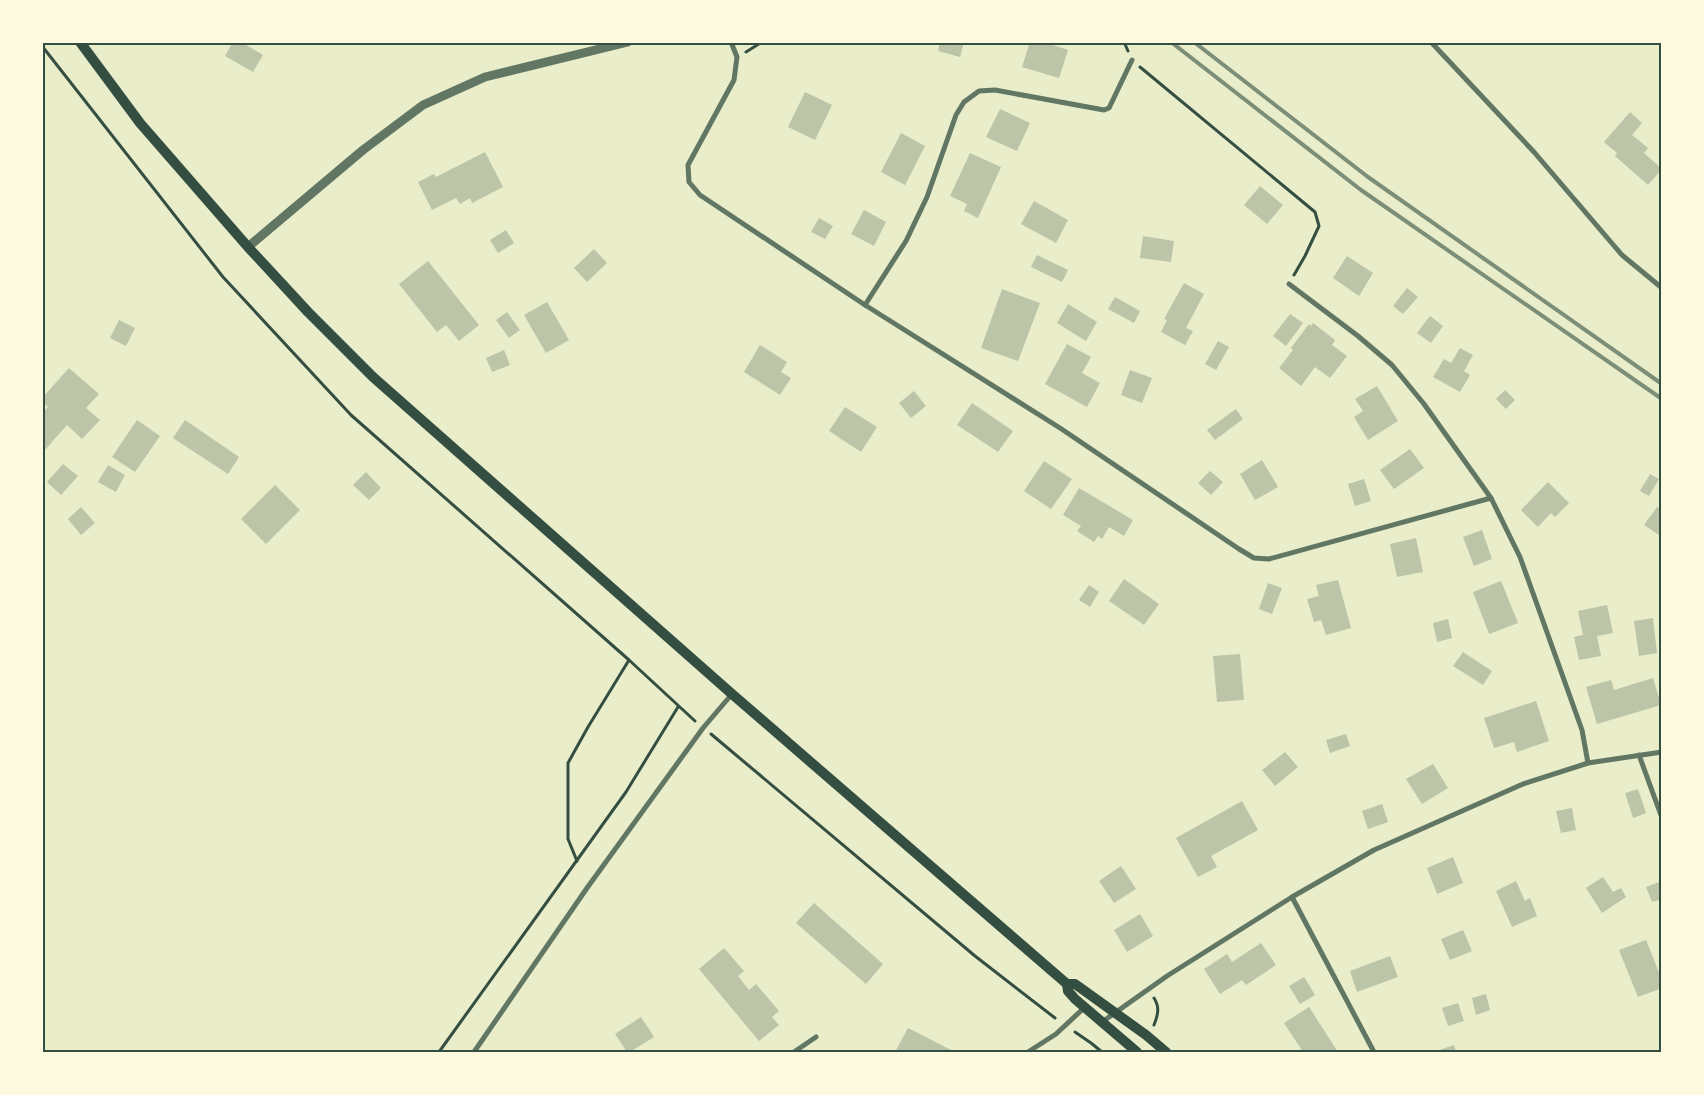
<svg xmlns="http://www.w3.org/2000/svg" width="1704" height="1095" font-family="'Asap Condensed',sans-serif">
<style>
.building{fill:#bcc5a7}
.lines{fill:none;stroke-linecap:round;stroke-linejoin:round}
.path{stroke:#344e41;stroke-width:3}
.minor{stroke:#617663;stroke-width:5}
.tertiary{stroke:#617663;stroke-width:9}
.secondary{stroke:#344e41;stroke-width:10}
.rail{stroke:#7c8e77;stroke-width:4}
.neatline{fill:none;stroke:#344e41;stroke-width:2}
</style>
<rect width="100%" height="100%" fill="#e9edc9"/>
<!-- building -->
<g class="building">
<polygon points="233,42 241,42 263,55 253,72 225,56"/>
<polygon points="940,42 964,42 960,57 938,51"/>
<polygon points="1030,42 1044,42 1068,50 1059,78 1022,67"/>
<polygon points="805,92 832,105 815,140 788,127"/>
<polygon points="1000,109 1030,123 1017,151 986,137"/>
<polygon points="1630,112 1642,123 1632,135 1648,148 1644,153 1662,169 1648,185 1615,156 1617,153 1604,142"/>
<polygon points="901,133 925,146 905,185 881,172"/>
<polygon points="485,152 503,187 472,203 470,198 460,204 456,198 432,210 418,182 434,174 436,177"/>
<polygon points="970,153 1001,167 978,218 964,211 967,204 950,196"/>
<polygon points="1260,186 1283,205 1267,224 1244,205"/>
<polygon points="1034,201 1068,220 1056,243 1021,224"/>
<polygon points="864,210 886,222 874,246 851,234"/>
<polygon points="819,218 833,226 825,239 811,232"/>
<polygon points="506,230 514,243 498,253 490,240"/>
<polygon points="1143,236 1174,241 1171,262 1140,258"/>
<polygon points="594,249 607,263 587,282 574,268"/>
<polygon points="1037,255 1068,270 1062,282 1031,267"/>
<polygon points="1347,256 1373,273 1359,296 1333,278"/>
<polygon points="428,261 479,325 459,341 446,325 437,332 399,284"/>
<polygon points="1184,283 1204,294 1186,328 1193,331 1185,345 1161,332 1167,320 1164,319"/>
<polygon points="1407,288 1418,297 1403,314 1393,306"/>
<polygon points="1002,289 1040,303 1018,361 981,348"/>
<polygon points="1115,297 1140,311 1134,323 1108,309"/>
<polygon points="547,302 569,340 546,353 524,315"/>
<polygon points="1068,304 1097,322 1086,341 1057,323"/>
<polygon points="507,312 520,330 509,338 496,320"/>
<polygon points="1290,314 1303,323 1286,346 1273,336"/>
<polygon points="1430,316 1443,326 1431,343 1417,333"/>
<polygon points="119,320 135,328 126,346 110,338"/>
<polygon points="1313,323 1335,340 1332,345 1347,356 1330,378 1315,367 1301,386 1279,368 1293,350 1291,348 1309,324 1311,326"/>
<polygon points="1218,341 1229,347 1216,370 1205,364"/>
<polygon points="1067,344 1091,357 1082,373 1100,383 1087,407 1045,384"/>
<polygon points="760,345 787,362 781,372 791,378 780,395 744,372"/>
<polygon points="1460,348 1473,355 1464,371 1470,375 1460,392 1433,377 1444,359 1451,363"/>
<polygon points="504,350 510,365 492,372 486,358"/>
<polygon points="69,368 99,394 86,408 100,420 82,439 67,425 44,451 42,449 42,413 48,407 42,402 42,398"/>
<polygon points="1130,370 1152,378 1142,403 1121,395"/>
<polygon points="1377,386 1398,421 1368,440 1354,417 1363,411 1355,399"/>
<polygon points="1505,390 1515,400 1506,409 1496,399"/>
<polygon points="914,391 926,406 911,418 899,403"/>
<polygon points="972,403 1013,431 998,452 957,425"/>
<polygon points="845,407 877,427 861,452 829,431"/>
<polygon points="1236,409 1243,419 1215,440 1207,430"/>
<polygon points="137,420 160,436 135,472 112,457"/>
<polygon points="185,420 239,457 228,474 173,438"/>
<polygon points="1410,449 1424,468 1394,489 1380,470"/>
<polygon points="1262,460 1278,487 1255,500 1240,474"/>
<polygon points="1044,461 1072,479 1051,509 1024,491"/>
<polygon points="63,464 78,476 61,495 47,482"/>
<polygon points="108,465 125,475 116,492 98,482"/>
<polygon points="1210,471 1223,482 1211,495 1198,483"/>
<polygon points="366,472 381,488 369,500 353,485"/>
<polygon points="1650,474 1659,479 1649,496 1640,491"/>
<polygon points="1364,479 1371,501 1355,506 1348,484"/>
<polygon points="1548,482 1569,503 1555,517 1551,513 1538,527 1521,510"/>
<polygon points="275,485 300,510 266,544 241,519"/>
<polygon points="1079,488 1133,520 1124,536 1109,527 1102,539 1098,536 1094,542 1077,531 1081,526 1063,515"/>
<polygon points="81,507 95,523 81,535 68,519"/>
<polygon points="1657,507 1662,510 1662,537 1644,525"/>
<polygon points="1482,530 1492,559 1474,566 1463,537"/>
<polygon points="1416,538 1423,572 1397,577 1390,544"/>
<polygon points="1124,579 1159,604 1144,625 1109,601"/>
<polygon points="1338,580 1351,628 1326,635 1321,620 1314,622 1307,599 1319,596 1316,585"/>
<polygon points="1501,581 1518,623 1489,634 1473,592"/>
<polygon points="1268,583 1282,588 1272,614 1259,609"/>
<polygon points="1089,585 1099,592 1090,607 1079,600"/>
<polygon points="1607,605 1613,633 1597,636 1601,656 1579,660 1574,637 1583,635 1578,611"/>
<polygon points="1653,618 1657,653 1639,656 1634,621"/>
<polygon points="1448,619 1452,638 1437,642 1433,623"/>
<polygon points="1463,652 1492,671 1483,685 1453,666"/>
<polygon points="1240,654 1244,700 1217,702 1213,656"/>
<polygon points="1653,678 1661,705 1597,724 1586,687 1611,680 1614,690"/>
<polygon points="1536,701 1549,741 1517,752 1514,742 1494,748 1484,718"/>
<polygon points="1346,734 1350,746 1330,753 1326,740"/>
<polygon points="1285,752 1298,767 1275,786 1262,770"/>
<polygon points="1433,764 1448,788 1422,804 1406,779"/>
<polygon points="1638,789 1646,813 1633,818 1625,793"/>
<polygon points="1242,801 1258,830 1211,856 1217,867 1198,877 1176,838"/>
<polygon points="1382,804 1388,822 1368,829 1362,811"/>
<polygon points="1572,808 1576,830 1561,833 1556,811"/>
<polygon points="1453,857 1463,883 1437,894 1427,868"/>
<polygon points="1121,866 1136,889 1114,903 1099,881"/>
<polygon points="1603,877 1613,892 1621,888 1626,897 1602,913 1586,888"/>
<polygon points="1516,881 1525,901 1530,898 1537,916 1512,927 1496,891"/>
<polygon points="1662,881 1662,899 1652,902 1646,887"/>
<polygon points="814,903 883,964 866,984 796,923"/>
<polygon points="1140,914 1153,936 1127,952 1114,930"/>
<polygon points="1463,930 1472,951 1450,960 1441,939"/>
<polygon points="1646,940 1662,980 1662,988 1638,997 1619,950"/>
<polygon points="1261,943 1276,965 1246,985 1242,980 1220,994 1204,969 1227,954 1232,962"/>
<polygon points="724,948 744,971 738,976 749,990 756,984 779,1011 772,1017 779,1025 759,1041 699,969"/>
<polygon points="1390,956 1398,977 1357,992 1350,971"/>
<polygon points="1304,977 1315,995 1300,1004 1289,986"/>
<polygon points="1486,994 1490,1010 1476,1015 1472,998"/>
<polygon points="1458,1003 1464,1021 1448,1026 1442,1008"/>
<polygon points="1309,1007 1338,1052 1303,1052 1284,1023"/>
<polygon points="641,1017 654,1037 630,1052 627,1052 615,1034"/>
<polygon points="908,1028 955,1052 895,1052"/>
<polygon points="1454,1045 1456,1052 1438,1052 1437,1051"/>
</g>
<g class="lines">
<!-- path -->
<g class="path">
<polyline points="1124,42 1128,51"/>
<polyline points="42,46 223,277 351,415 629,660 695,721"/>
<polyline points="746,52 762,42"/>
<polyline points="1140,67 1315,212 1319,226 1305,256 1294,275"/>
<polyline points="711,734 975,956 1055,1018"/>
<polyline points="577,861 568,839 568,763 588,727 629,660"/>
<path d="M1154,1025c4,-10 6,-18 0,-27"/>
<polyline points="1075,1032 1091,1043 1102,1052"/>
<polyline points="439,1052 626,792 678,707"/>
</g>
<!-- minor -->
<g class="minor">
<polyline points="731,42 737,57 734,80 688,165 689,182 700,195 865,305 1060,428 1239,549 1254,558 1269,559 1491,498 1520,557 1582,730 1588,763"/>
<polyline points="1431,42 1534,152 1622,255 1662,288"/>
<polyline points="1289,284 1358,336 1392,365 1424,404 1491,498"/>
<polyline points="865,305 906,241 927,197 956,115 964,102 979,91 995,90 1104,110 1109,108 1132,60"/>
<polyline points="1639,755 1662,818"/>
<polyline points="1292,897 1374,1052"/>
<polyline points="1102,1022 1167,976 1292,897 1374,850 1523,784 1588,763 1662,752"/>
<polyline points="474,1052 587,888 703,728 732,694"/>
<polyline points="794,1052 816,1037"/>
<polyline points="1028,1052 1056,1034 1085,1007"/>
</g>
<!-- tertiary -->
<polyline class="tertiary" points="248,247 363,150 423,105 485,77 628,42"/>
<!-- secondary -->
<g class="secondary">
<polyline points="80,42 140,123 248,247 308,312 373,377 732,694 1067,984 1068,991 1075,999 1137,1052"/>
<polyline points="1067,984 1075,984 1082,989 1146,1035 1166,1052"/>
</g>
<!-- rail -->
<g class="rail">
<polyline points="1171,42 1361,190 1662,399"/>
<polyline points="1194,42 1368,177 1662,384"/>
</g>
</g>
<!-- border -->
<rect width="1704" height="1095" fill="none" stroke="#fefae0" stroke-width="88"/>
<rect x="44" y="44" width="1616" height="1007" class="neatline"/>
</svg>
